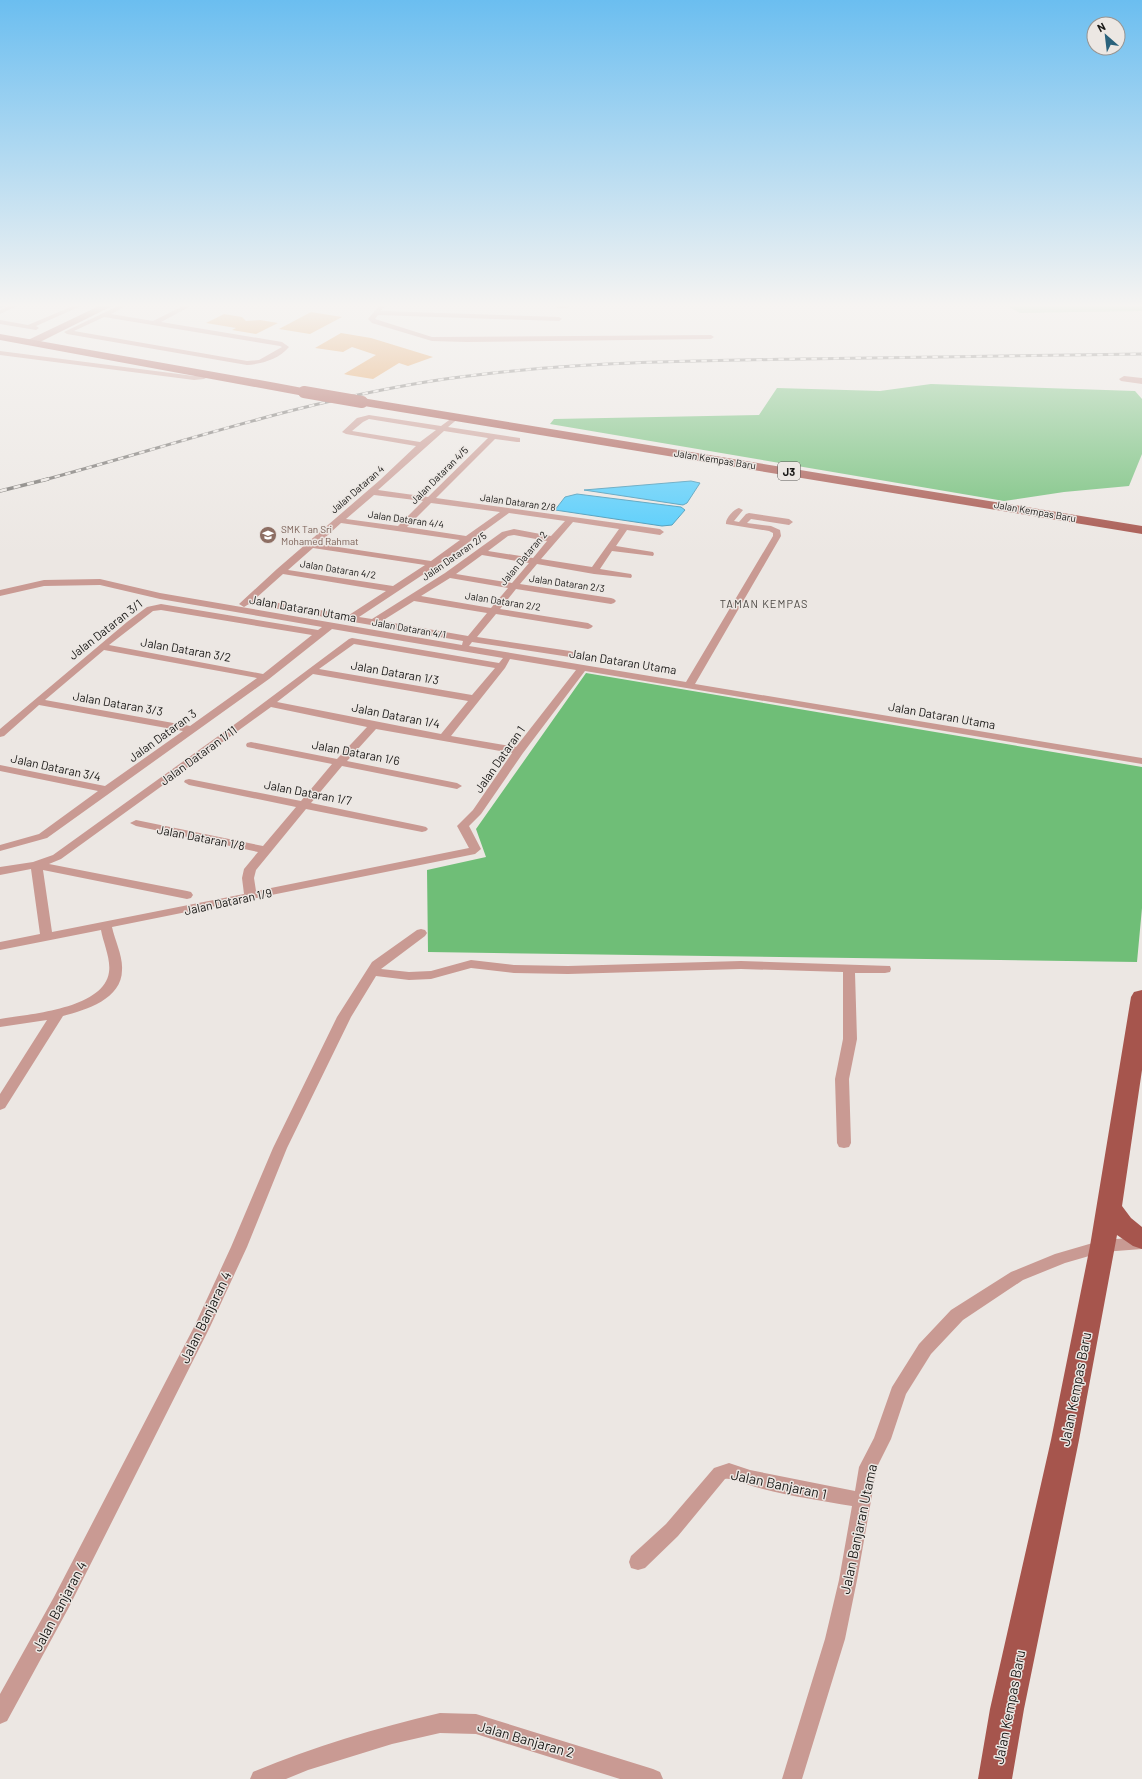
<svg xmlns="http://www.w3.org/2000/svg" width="1142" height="1779" font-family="Barlow,sans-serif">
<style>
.green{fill:#8ccc91}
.forest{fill:#6fbe77}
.water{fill:#50ccfc;stroke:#4096b7}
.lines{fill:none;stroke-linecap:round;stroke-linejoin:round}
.stream{stroke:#4096b7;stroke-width:2}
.building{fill:#e2974c}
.minor{fill:#c99a93;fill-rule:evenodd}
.tertiary{fill:#c99a93;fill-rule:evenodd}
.secondary{fill:#b6726a;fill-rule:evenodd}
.primary{fill:#a6554d;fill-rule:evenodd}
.rail-far1-casing{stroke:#73706d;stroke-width:3}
.rail-casing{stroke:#73706d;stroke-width:3.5}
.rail-far1{stroke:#ece7e3;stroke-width:2;stroke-dasharray:5.5;stroke-linecap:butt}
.rail{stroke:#ece7e3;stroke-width:2.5;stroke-dasharray:7;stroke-linecap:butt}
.primary-bridge{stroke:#a6554d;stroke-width:12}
.labels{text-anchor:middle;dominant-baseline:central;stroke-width:3;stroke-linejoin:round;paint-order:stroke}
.far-street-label{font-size:10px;fill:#191816;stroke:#ece7e3}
.far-education-label{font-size:10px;fill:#785e54;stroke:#ece7e3;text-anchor:start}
.shield{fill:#ece7e3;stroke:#585654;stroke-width:1}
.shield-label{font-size:11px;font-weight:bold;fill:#191816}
.far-neighbourhood-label{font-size:11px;letter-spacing:1px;fill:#4e4a46;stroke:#ece7e3}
.street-label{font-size:12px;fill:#191816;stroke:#ece7e3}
.near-street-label{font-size:14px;fill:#191816;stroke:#ece7e3}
</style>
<rect width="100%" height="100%" fill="#ece7e3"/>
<!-- green -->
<polygon class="green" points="1007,306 1142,306 1142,311 1020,313"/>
<!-- forest -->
<g class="forest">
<polygon points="931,384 1135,391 1142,399 1142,454 1129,486 1064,492 1004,501 550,424 554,419 759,415 777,388 880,391"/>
<polygon points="586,673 1142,767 1142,908 1137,962 428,952 427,870 486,857 476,829"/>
</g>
<!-- water -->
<g class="water">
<polygon points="691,481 700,483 687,503 683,505 584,490"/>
<polygon points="577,494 681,507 685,510 672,525 662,526 555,510 565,497"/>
</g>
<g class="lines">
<!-- stream -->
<polyline class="stream" points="0,307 2,306"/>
</g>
<!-- building -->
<g class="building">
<polygon points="311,312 342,317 310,334 279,329"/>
<polygon points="224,314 242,317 246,321 260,320 278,323 256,334 232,330 236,328 206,323"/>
<polygon points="341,333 371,338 433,357 408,366 399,363 373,379 348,375 344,374 376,355 352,347 343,352 315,348"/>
</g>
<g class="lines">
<!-- minor -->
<g class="minor">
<polygon points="9,306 17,306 0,314 0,310"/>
<polygon points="73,306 81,306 36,326 39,328 36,330 0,324 0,320 28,325"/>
<path d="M118,306h8l-15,8 42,7 30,-15h8l-30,16 121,20 7,5c-10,12 -27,17 -42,18l-180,-31 -3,-2zM104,317l176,29 2,1 -23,13 -12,1 -173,-30z"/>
<polygon points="379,306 385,306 381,311 559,317 562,319 559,321 378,315 375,319 432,337 711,335 714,337 711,339 467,342 432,341 372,323 368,319"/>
<path d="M554,306h17c-4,3 -13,3 -17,0z"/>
<polygon points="0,351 194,376 204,375 208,377 204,379 194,380 0,355"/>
<path d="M369,415l72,11 15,-11 4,2 -12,10 72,11v4h-3l-22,-3 -59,59 224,31 4,3 -4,3 -33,-5 -11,16 37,6 1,2 -1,2 -41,-5 -12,18 31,5 1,2 -1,2 -37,-4 -57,-10 -17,20 91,14 3,1 2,2 -2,2 -3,1 -95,-15 -16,20 88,14 5,3 -2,2 -3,1 -92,-15 -19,23 93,14 3,1 2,2 -2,2 -3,1 -98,-15 -3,4 217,36 87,-146v-3l-4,-2 -43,-7c-1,-5 8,-15 13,-16l4,2 -9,11 5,1 7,-8 3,-1 40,6 4,3 -4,3 -38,-6 -4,4 24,3 9,4 1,6 -86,148 447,74v6l-557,-93 -62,82 -42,61 -12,12 12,23 -6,5 -363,73c3,14 11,29 10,43 0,29 -36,40 -59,46l-58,92 -5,2v-16l47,-74 -47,7v-8c29,-5 104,-10 109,-47 2,-13 -6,-30 -8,-42l-101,20v-8l40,-8 -9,-65 -31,6v-8l33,-5 20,-7 189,-136 107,-80 3,-1 147,25 4,-5 -171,-29 -63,50 -222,159 -47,13v-6l39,-11 59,-43 -98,-20v-6l105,21 78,-55 -144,-26 -35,31 -4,1v-8l127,-107 20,-15 14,-3 157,26 4,-3 -162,-28 -60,-14 -56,1 -44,10v-6l44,-10 56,-1 60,14 302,52 1,-4 -214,-37 -5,3 -5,-3 38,-35 103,-89 36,-34 -70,-12 -4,-2 15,-14zM369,419l67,11 -16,12 -68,-11 11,-9zM444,431l44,7 -60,59 -50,-7zM374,495l49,6 -25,25 -52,-7zM431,503l69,9 -34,24 -59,-9zM509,513l56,8 -14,15 -37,-7 -12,3 -57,41 -73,46 -13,-2 77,-51zM573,522l46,7 -27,38 -51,-8zM341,523l119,17 -29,21 -113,-17zM514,535l33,6 -14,17 -45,-7 20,-15zM313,548l112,17 -32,21 -105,-16zM482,555l47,8 -17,20 -56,-9zM283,574l103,17 -37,24 -94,-16zM450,578l58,10 -17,20 -70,-12zM414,601l73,12 -19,23 -86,-15zM161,610l151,25 -49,39 -154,-29 44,-34zM354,644l141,24 -23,27 -153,-26zM104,650l153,28 -67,48 -145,-26zM510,659l66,11 -60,77 -65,-11 54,-68zM313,674l155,27 -27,33 -164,-32zM271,707l96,20 -30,32 -86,-17 -4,1 -1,2 1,2 85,17 -31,37 -112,-22 -4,1 -1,2 5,3 107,22 -33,39 -127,-26 -6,3 6,3 122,26 -14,17 -2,9 2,16 -192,38 -9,-62 144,29 4,-1 2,-3 -2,-3 -4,-1 -138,-27 12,-5zM376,729l136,24 -39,57 -16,16 12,22 -213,43 -2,-13 2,-8 50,-61 116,23 4,-1 2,-2 -2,-2 -4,-1 -111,-23 31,-37 115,23 5,-3 -5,-3 -110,-22z"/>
<polygon points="421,929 425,930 427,933 425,936 381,969 409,972 431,971 471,960 514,965 568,966 741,961 890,966 891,969 890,972 885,973 855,973 857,1039 849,1079 851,1143 849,1147 844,1148 839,1147 837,1143 835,1079 843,1039 843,972 741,969 568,974 514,973 471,968 431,979 409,980 376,976 351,1017 287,1148 247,1247 210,1327 68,1609 7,1721 0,1724 0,1694 54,1597 194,1327 231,1247 273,1148 337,1017 372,962 417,930"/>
<path d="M1142,1237v12l-39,3 -38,11 -42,17 -60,40 -32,34 -25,40 -15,45 -14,28 -20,113 -12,59 -43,140h-20l43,-140 14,-59 13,-74c-34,-6 -70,-11 -103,-21 -7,-2 -16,-7 -24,-6l-47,57 -33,32 -7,2 -7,-2 -2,-6 2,-6 35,-32 48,-56 15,-5 21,7 105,21 4,-24 15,-29 18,-51 27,-43 32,-34 60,-38 44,-18 48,-14z"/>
<path d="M440,1713l36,1 177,55 7,3 3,7h-43l-144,-45 -36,-1 -48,11 -84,26 -22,9h-36l3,-7c60,-25 123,-44 187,-59z"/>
</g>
<!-- tertiary -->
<polygon class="tertiary" points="1124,376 1142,378 1142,384 1121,381 1119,379"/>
<!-- secondary -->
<polygon class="secondary" points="99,306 112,306 36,344 32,345 27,342 28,340"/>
<!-- primary -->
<g class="primary">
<polygon points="0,334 276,383 308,389 310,392 308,395 304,396 0,340"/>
<polygon points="362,398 1142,526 1142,534 358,405 356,402 358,399"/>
<polygon points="1142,990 1142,1070 1122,1206 1131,1218 1142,1227 1142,1249 1133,1246 1117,1235 1079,1440 1024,1709 1012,1779 978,1779 990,1709 1051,1440 1090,1246 1131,997 1134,992"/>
</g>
<!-- rail-far1 casing -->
<g class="rail-far1-casing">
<path id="rail-far1" d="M44,480c133,-36 264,-81 401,-101 118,-17 237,-18 356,-20 114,-2 227,-3 341,-5"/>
</g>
<!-- rail casing -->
<g class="rail-casing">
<polyline id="rail" points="0,491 48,479"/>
</g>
<!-- rail-far1 -->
<use href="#rail-far1" class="rail-far1"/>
<!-- rail -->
<use href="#rail" class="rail"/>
<!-- primary-bridge -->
<polyline class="primary-bridge" points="304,392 362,402"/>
</g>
<!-- sky -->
<linearGradient id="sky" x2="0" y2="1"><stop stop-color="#6bbef0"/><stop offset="0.55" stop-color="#f6f4f2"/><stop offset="1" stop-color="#f6f4f2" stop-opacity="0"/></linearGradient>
<rect width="1142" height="555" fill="url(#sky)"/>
<!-- icons -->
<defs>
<g id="school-disc" transform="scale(0.9)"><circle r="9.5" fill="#8d6e63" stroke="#ece7e3"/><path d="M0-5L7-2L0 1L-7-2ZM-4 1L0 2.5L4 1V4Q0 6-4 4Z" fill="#fff"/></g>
</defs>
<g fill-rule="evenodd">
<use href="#school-disc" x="268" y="535"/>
</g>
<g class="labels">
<!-- far-street labels -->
<g class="far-street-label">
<text transform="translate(715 459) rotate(9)">Jalan Kempas Baru</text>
<text transform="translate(439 475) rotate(-45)">Jalan Dataran 4/5</text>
<text transform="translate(357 489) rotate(-41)">Jalan Dataran 4</text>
<text transform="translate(518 502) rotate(8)">Jalan Dataran 2/8</text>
<text transform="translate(1035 511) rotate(10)">Jalan Kempas Baru</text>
<text transform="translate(406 519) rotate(8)">Jalan Dataran 4/4</text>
<text transform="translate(454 556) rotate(-35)">Jalan Dataran 2/5</text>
<text transform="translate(523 558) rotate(-50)">Jalan Dataran 2</text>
<text transform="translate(338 569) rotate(9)">Jalan Dataran 4/2</text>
<text transform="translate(567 583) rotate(8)">Jalan Dataran 2/3</text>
<text transform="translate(503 601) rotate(9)">Jalan Dataran 2/2</text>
<text transform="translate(409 628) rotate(10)">Jalan Dataran 4/1</text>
</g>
<!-- far-education labels -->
<g class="far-education-label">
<text x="281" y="529">SMK Tan Sri<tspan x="281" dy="12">Mohamed Rahmat</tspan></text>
</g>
<!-- shield labels -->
<rect class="shield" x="778" y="462" width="22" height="18" rx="3"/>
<g class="shield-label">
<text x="789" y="471">J3</text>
</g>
<!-- far-neighbourhood labels -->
<g class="far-neighbourhood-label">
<text x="764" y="603">TAMAN KEMPAS</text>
</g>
<!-- street labels -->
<g class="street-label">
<text transform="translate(303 608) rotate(10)">Jalan Dataran Utama</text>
<text transform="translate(105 629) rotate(-38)">Jalan Dataran 3/1</text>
<text transform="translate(186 649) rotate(10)">Jalan Dataran 3/2</text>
<text transform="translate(623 661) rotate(9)">Jalan Dataran Utama</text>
<text transform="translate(395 672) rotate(10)">Jalan Dataran 1/3</text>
<text transform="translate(118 703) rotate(10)">Jalan Dataran 3/3</text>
<text transform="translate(396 715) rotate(11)">Jalan Dataran 1/4</text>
<text transform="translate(942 715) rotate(10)">Jalan Dataran Utama</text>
<text transform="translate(162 735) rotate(-36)">Jalan Dataran 3</text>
<text transform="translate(356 752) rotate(11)">Jalan Dataran 1/6</text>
<text transform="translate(198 755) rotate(-36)">Jalan Dataran 1/11</text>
<text transform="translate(499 759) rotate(-55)">Jalan Dataran 1</text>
<text transform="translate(56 767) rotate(12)">Jalan Dataran 3/4</text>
<text transform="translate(308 792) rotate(11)">Jalan Dataran 1/7</text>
<text transform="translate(201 837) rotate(11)">Jalan Dataran 1/8</text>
<text transform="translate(228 901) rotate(-12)">Jalan Dataran 1/9</text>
</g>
<!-- near-street labels -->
<g class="near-street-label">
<text transform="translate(205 1317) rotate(-64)">Jalan Banjaran 4</text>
<text transform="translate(1075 1389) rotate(-79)">Jalan Kempas Baru</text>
<text transform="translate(779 1484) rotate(12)">Jalan Banjaran 1</text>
<text transform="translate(858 1529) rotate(-78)">Jalan Banjaran Utama</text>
<text transform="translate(59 1606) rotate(-62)">Jalan Banjaran 4</text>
<text transform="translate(1009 1707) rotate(-79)">Jalan Kempas Baru</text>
<text transform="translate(526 1739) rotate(16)">Jalan Banjaran 2</text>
</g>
</g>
<!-- north arrow -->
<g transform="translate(1106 36) rotate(332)"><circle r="19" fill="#ece7e3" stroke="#989491"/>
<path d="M0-3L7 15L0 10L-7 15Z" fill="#2a627c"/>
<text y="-6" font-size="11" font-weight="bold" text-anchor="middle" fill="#191816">N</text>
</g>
</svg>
